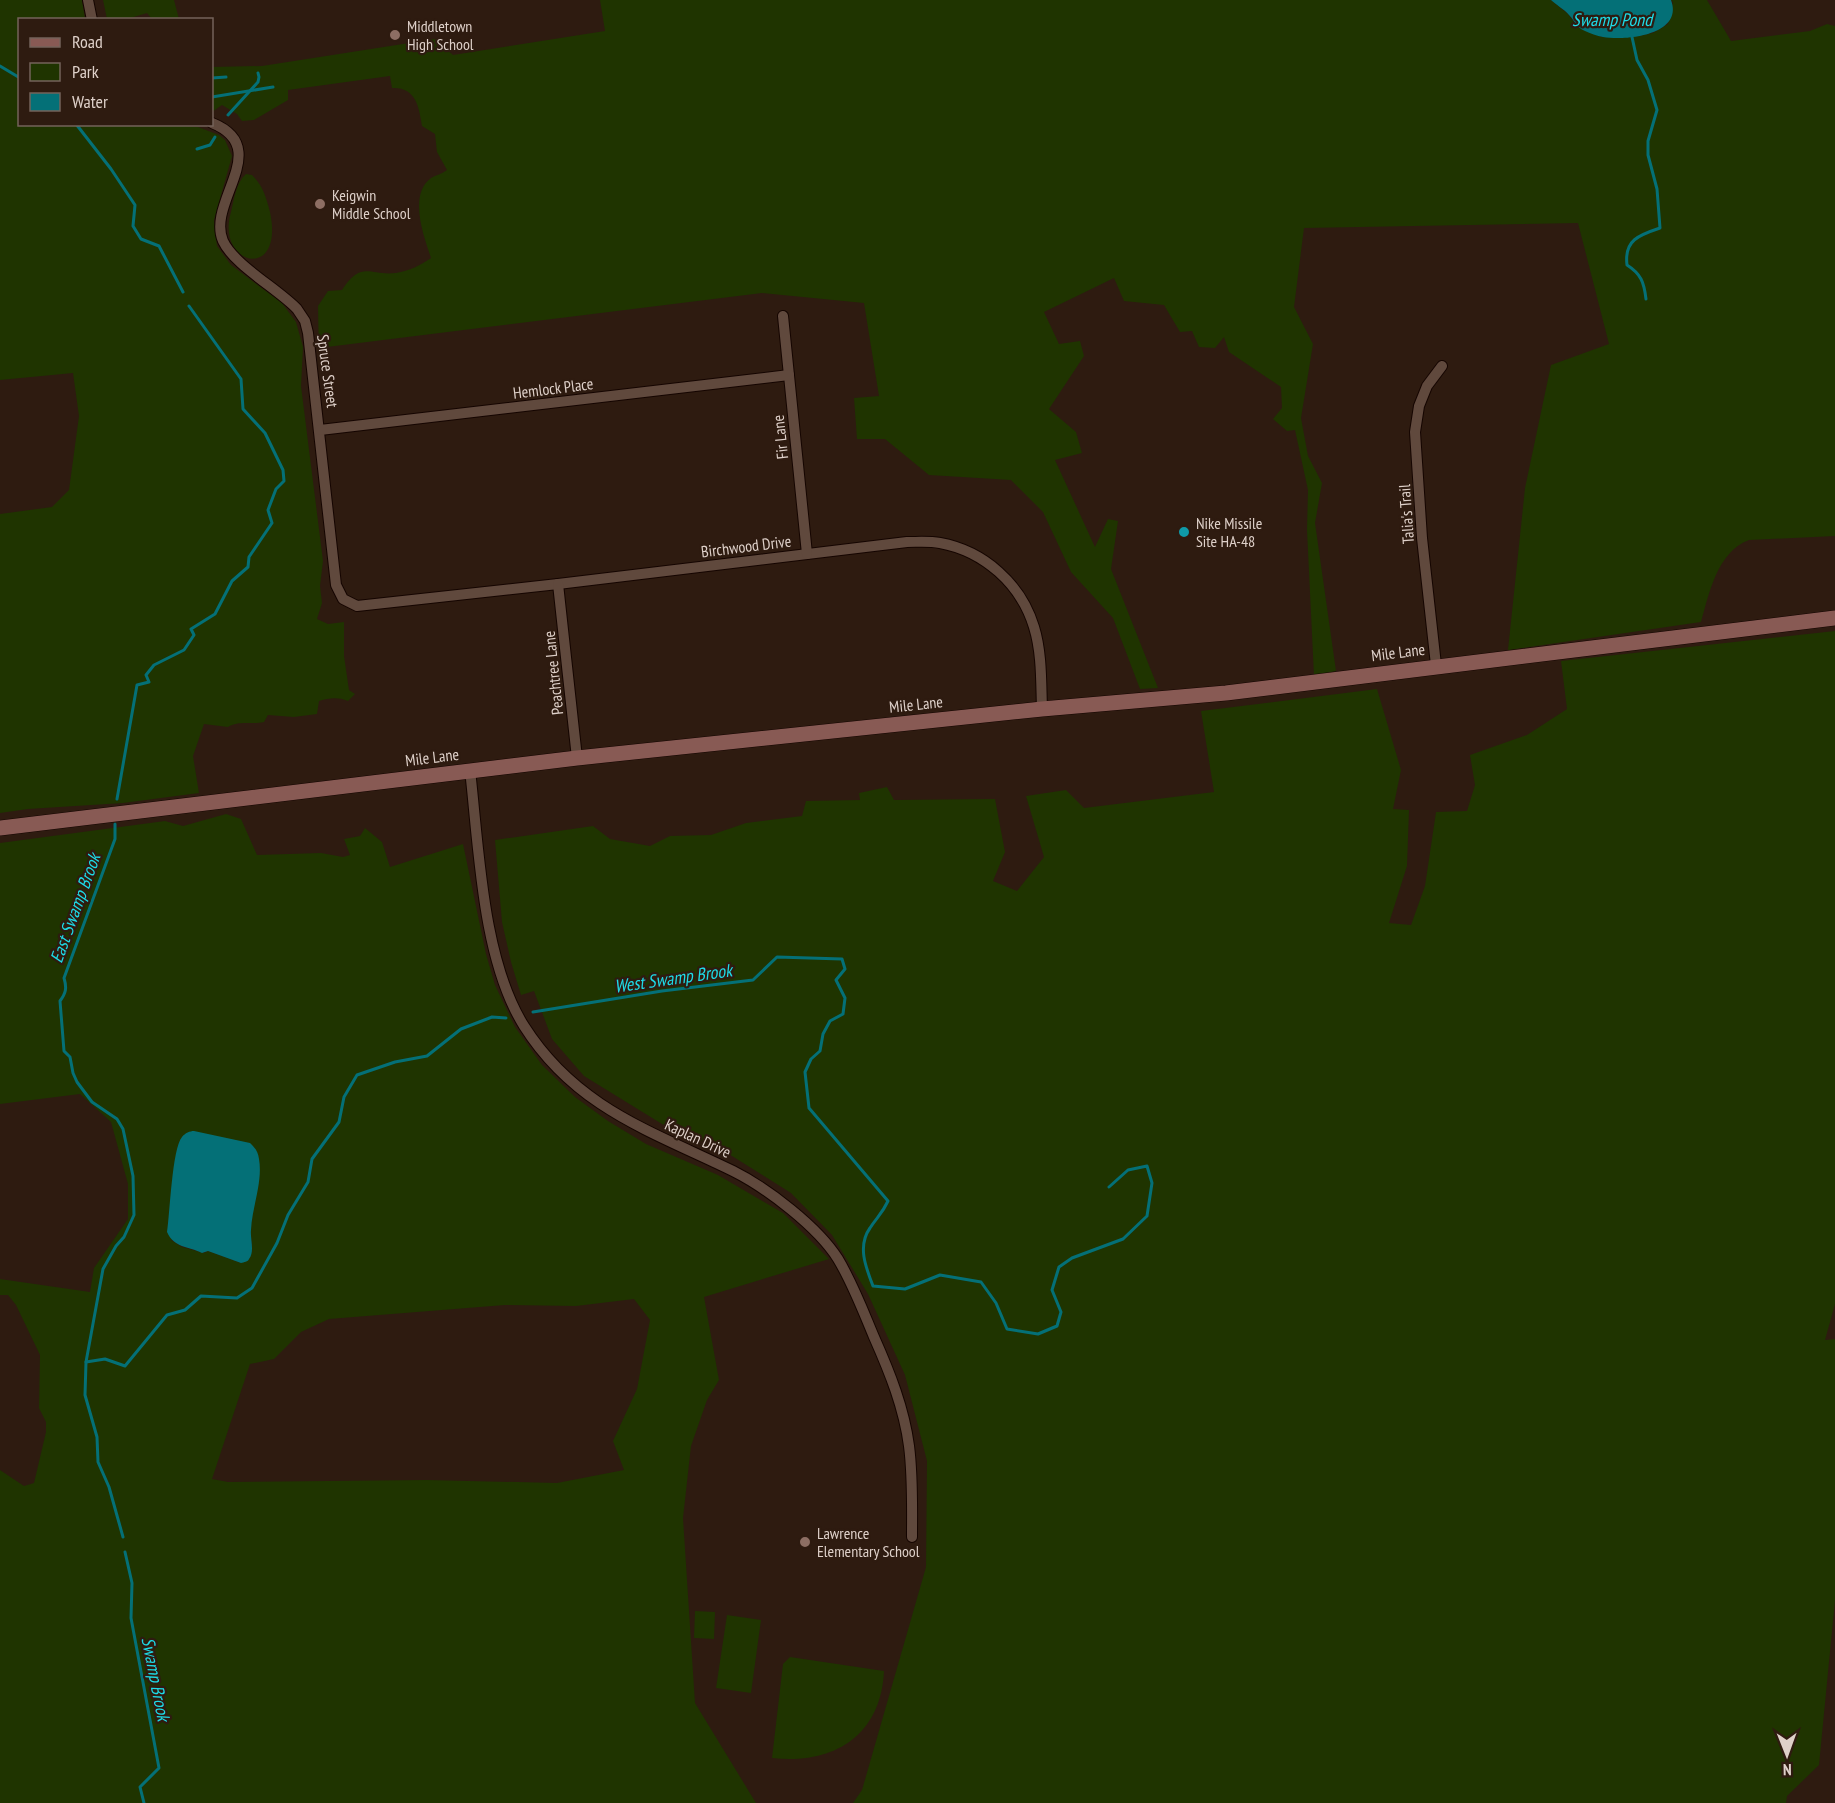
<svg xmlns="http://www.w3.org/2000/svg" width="1835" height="1803" font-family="'PT Sans Narrow',sans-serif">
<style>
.green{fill:#1f3400;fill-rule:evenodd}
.water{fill:#047077}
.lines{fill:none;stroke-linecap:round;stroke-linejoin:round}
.stream{stroke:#047077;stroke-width:3}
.street-casing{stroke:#150500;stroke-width:12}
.secondary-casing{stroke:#150500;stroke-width:16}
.street{stroke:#60493d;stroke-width:10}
.secondary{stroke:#885a54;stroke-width:15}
.education-dot{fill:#8d6e63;stroke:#2e1b10;stroke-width:2}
.culture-dot{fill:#0f9aa8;stroke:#2e1b10;stroke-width:2}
.labels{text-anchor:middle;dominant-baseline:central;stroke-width:4.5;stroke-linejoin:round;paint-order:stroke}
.poi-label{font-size:16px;fill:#ded0c9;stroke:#2e1b10;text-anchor:start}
.street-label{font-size:16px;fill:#ded0c9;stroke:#2e1b10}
.water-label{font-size:18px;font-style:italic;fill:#1edbe7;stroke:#2e1b10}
</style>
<rect width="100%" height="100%" fill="#2e1b10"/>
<!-- green -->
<g class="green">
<path d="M0,0h82l3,19 -65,1v104h139l39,3 21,8 6,5 7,16 -18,64 3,26 14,19 51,38 14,19 7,25 -2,39 22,175 -3,25 2,17 -5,16 11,5 16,-2v34l5,34 6,4 -7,7c-11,-4 -18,-3 -29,0l-2,13 -23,3 -26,-2 -4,7c-12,3 -25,-2 -36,5l-24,-3 -11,32 6,37 -76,10 -95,6 -28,4v-299l52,-7 17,-17 10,-74 -6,-43 -73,7z"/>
<polygon points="103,0 174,0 179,19 152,19 147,13 127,19 107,19"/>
<path d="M600,0h951l17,14 8,11 26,12 37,-1 14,-3 15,-9 5,-22 -2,-2h36l24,41 79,-10 17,-7 8,2v510l-86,4c-32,12 -40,54 -48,82l-193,28 17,-162 26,-123 58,-21 -31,-121 -274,5 -10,79 19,37 -12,74 7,38 14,27 -7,40 21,148 -22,5 -7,-146 1,-40 -13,-60 -8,1 -14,-12 9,-11 -1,-21 -52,-35 -5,-15 -9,11 -16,-1 -7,-16 -12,1 -16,-27 -40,-4 -10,-23 -70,34 15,32 21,-3 4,15 -35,53 27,23 6,21 -27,7 40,87 13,-28 10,2 -7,48 47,119 -18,1 -27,-71 -42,-46 -28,-60 -32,-32 -82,-5 -44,-36h-28l-3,-41 25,-2 -15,-93 -102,-10 -435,54 -8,11 -1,-52 10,-15 14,-1c20,-30 27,-14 54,-17 13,-2 25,-8 35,-15 -7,-21 -23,-63 0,-80 5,-3 11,-4 16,-8l-10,-18 -2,-18 -13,-8c-3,-19 -6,-39 -30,-38l-2,-12 -102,14v10l-34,20 -12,1 -5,-7 -15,-9 -10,7v-45l50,-1 173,-27 18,16 152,-24z"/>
<path d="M246,174l6,1c11,11 14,22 18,37 15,70 -55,54 -39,0 3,-12 5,-30 15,-38z"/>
<polygon points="1835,631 1835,1304 1825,1340 1835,1339 1835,1600 1819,1765 1787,1796 1786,1803 853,1803 862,1790 926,1567 927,1461 905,1375 868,1294 832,1235 791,1193 724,1151 662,1124 584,1076 552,1039 534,991 521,995 511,962 502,922 495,840 593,826 610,839 650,846 670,836 711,835 746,823 802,816 806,801 860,800 859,793 887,787 894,800 995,799 1005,852 993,881 1017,891 1044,857 1026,796 1066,790 1084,808 1214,792 1201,711 1377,689 1401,770 1393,809 1409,810 1407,866 1389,923 1411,925 1425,886 1436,812 1467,811 1475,785 1470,755 1527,735 1567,709 1561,661"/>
<path d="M226,814l15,5 16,36 64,-2 22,4 7,-2 -6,-16 16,-3 5,-8 17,14 8,25 73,-23 23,110 9,31 20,42 27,38 33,32 33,24 38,23 72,31 65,38 46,46 -125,38 15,83 -12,20 -16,46 -8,72 12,185 61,100h-756v-333l24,16 10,-3 12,-51v-10l-7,-14 1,-53 -24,-50 -8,-10h-8v-16l90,13 4,-24 34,-49v-35l-17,-62 -31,-28 -80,10v-261l165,-22 18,5zM250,1232l2,13 -11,18 -33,-12 -4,2 -22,-6 -11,-7zM634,1299l16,21 -13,69 -24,52 11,29 -67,13 -130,-3 -199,2 -16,-3 38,-115 24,-5 27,-27 28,-13 176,-14 71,1z"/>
<polygon points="695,1611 715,1612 714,1639 694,1638"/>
<polygon points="727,1615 761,1620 751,1693 716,1688"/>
<path d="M790,1657l94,14c-3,65 -51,94 -112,87l11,-94z"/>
</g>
<!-- water -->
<g class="water">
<path d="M1551,0h120c13,35 -45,41 -68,37 -6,-1 -13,-4 -18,-6 -9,-4 -10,-10 -16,-16 -5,-6 -13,-10 -18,-15z"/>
<path d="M194,1131l56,12c5,5 8,8 9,16 4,23 -7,48 -8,71 -1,8 4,22 -2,29 -1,3 -5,3 -8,4l-33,-12 -6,2c-14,-7 -28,-5 -35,-21 3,-19 5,-83 15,-95 3,-4 8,-6 12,-6z"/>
</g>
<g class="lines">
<!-- stream -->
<g class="stream">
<path d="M1632,37l5,23 11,20 9,30 -9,31v14l9,34 3,39c-21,7 -36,12 -33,37 14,9 17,17 19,34"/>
<polyline points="0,66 20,78"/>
<polyline points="212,78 226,77"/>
<polyline points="212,97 273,87"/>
<polyline points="228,115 258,82 259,77 258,73"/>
<polyline points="76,124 111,169 135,205 133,226 141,239 159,246 183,292"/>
<polyline points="197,149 210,145 215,137"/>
<polyline points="117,799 137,685 149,682 146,675 154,665 184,650 194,635 191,629 215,614 232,581 248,567 249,557 272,523 268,510 276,489 284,481 283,470 265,433 243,409 241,379 189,306"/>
<path d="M115,824v15l-51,139c3,10 2,15 -4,23l4,50 6,6 3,16 4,9 15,20 25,17 6,10 10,47 1,39 -10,22 -8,9 -13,23 -17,93 -1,33 12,42 1,25 11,25 14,50"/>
<path d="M533,1012l129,-21 91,-11 24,-23 65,2 3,10 -9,11 9,18 -2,16 -13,7 -7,13 -3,17 -9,8 -6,13 4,36 79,93c-6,13 -11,16 -18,27 -13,18 -4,40 3,58l32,3 35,-14 41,7 15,21 11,26 31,5 19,-8 4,-14 -9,-22 7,-23 13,-9 51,-19 24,-23 5,-33 -5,-17 -19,4 -19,17"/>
<polyline points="86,1362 105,1359 125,1366 167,1315 185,1310 201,1296 237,1298 252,1288 277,1243 288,1215 308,1182 312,1159 339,1122 344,1097 357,1075 395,1062 427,1056 461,1029 492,1017 506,1018"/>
<polyline points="125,1552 132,1583 131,1618 159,1768 140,1787 144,1803"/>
</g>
<!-- street casing -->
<g class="street-casing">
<g id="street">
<polyline points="88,0 92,20"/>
<path d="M212,123c62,25 -6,79 11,118 11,24 55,48 74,68l8,12 3,12 28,252 7,14 14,7 201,-22 349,-42c11,0 22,-1 33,1 44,8 81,41 94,84 8,26 7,55 8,82"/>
<polyline points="783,316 807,554"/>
<polyline points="320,430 789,375"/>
<polyline points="558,584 577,758"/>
<polyline points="1436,665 1422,538 1415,432 1419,406 1427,386 1442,366"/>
<path d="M470,770c9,78 12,189 54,256 52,82 127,105 209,145 34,17 85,56 105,88 15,25 25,52 36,78 16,36 30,71 35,109 4,31 3,61 3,91"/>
</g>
</g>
<!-- secondary casing -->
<g class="secondary-casing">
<polyline id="secondary" points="0,828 577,758 1042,709 1226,693 1835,618"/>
</g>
<!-- street -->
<use href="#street" class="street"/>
<!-- secondary -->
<use href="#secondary" class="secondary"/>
</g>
<!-- markers -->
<g class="education-dot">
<circle cx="395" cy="35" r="6"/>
<circle cx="320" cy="204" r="6"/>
<circle cx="805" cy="1542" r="6"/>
</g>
<circle class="culture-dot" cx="1184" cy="532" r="6"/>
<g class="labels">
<!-- poi labels -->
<g class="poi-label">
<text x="407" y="26">Middletown<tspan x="407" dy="18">High School</tspan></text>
<text x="332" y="195">Keigwin<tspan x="332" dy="18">Middle School</tspan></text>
<text x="1196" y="523">Nike Missile<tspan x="1196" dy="18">Site HA-48</tspan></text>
<text x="817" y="1533">Lawrence<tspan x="817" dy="18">Elementary School</tspan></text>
</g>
<!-- street labels -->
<g class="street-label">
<text transform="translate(328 371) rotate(82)">Spruce Street</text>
<text transform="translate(553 388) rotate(-7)">Hemlock Place</text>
<text transform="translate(780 437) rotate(-96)">Fir Lane</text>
<text transform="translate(1406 514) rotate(-94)">Talia's Trail</text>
<text transform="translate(746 546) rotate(-7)">Birchwood Drive</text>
<text transform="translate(1398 652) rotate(-7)">Mile Lane</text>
<text transform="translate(553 673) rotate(-96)">Peachtree Lane</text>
<text transform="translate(916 704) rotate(-6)">Mile Lane</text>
<text transform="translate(432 757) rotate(-7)">Mile Lane</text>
<text transform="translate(698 1138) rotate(25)">Kaplan Drive</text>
</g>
<!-- water labels -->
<g class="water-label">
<text x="1612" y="19">Swamp Pond</text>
<text transform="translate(75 908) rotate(-70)">East Swamp Brook</text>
<text transform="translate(673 978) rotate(-8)">West Swamp Brook</text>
<text transform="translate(156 1679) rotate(79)">Swamp Brook</text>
</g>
</g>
<!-- legend -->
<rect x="18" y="18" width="195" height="108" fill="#2e1b10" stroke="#74635a" stroke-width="1.5"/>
<rect x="30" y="38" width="30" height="9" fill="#885a54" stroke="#74635a" stroke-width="1.5"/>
<text x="72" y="48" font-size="18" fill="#ded0c9">Road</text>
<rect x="30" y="63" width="30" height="18" fill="#1f3400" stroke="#74635a" stroke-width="1.5"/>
<text x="72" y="78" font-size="18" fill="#ded0c9">Park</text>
<rect x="30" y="93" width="30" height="18" fill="#047077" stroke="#74635a" stroke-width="1.5"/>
<text x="72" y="108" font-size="18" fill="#ded0c9">Water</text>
<!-- north arrow -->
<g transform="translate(1787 1755) rotate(179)" stroke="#2e1b10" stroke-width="4.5" paint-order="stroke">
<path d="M0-4.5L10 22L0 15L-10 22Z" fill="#ded0c9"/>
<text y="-9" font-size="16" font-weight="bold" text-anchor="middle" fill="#ded0c9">N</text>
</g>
</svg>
